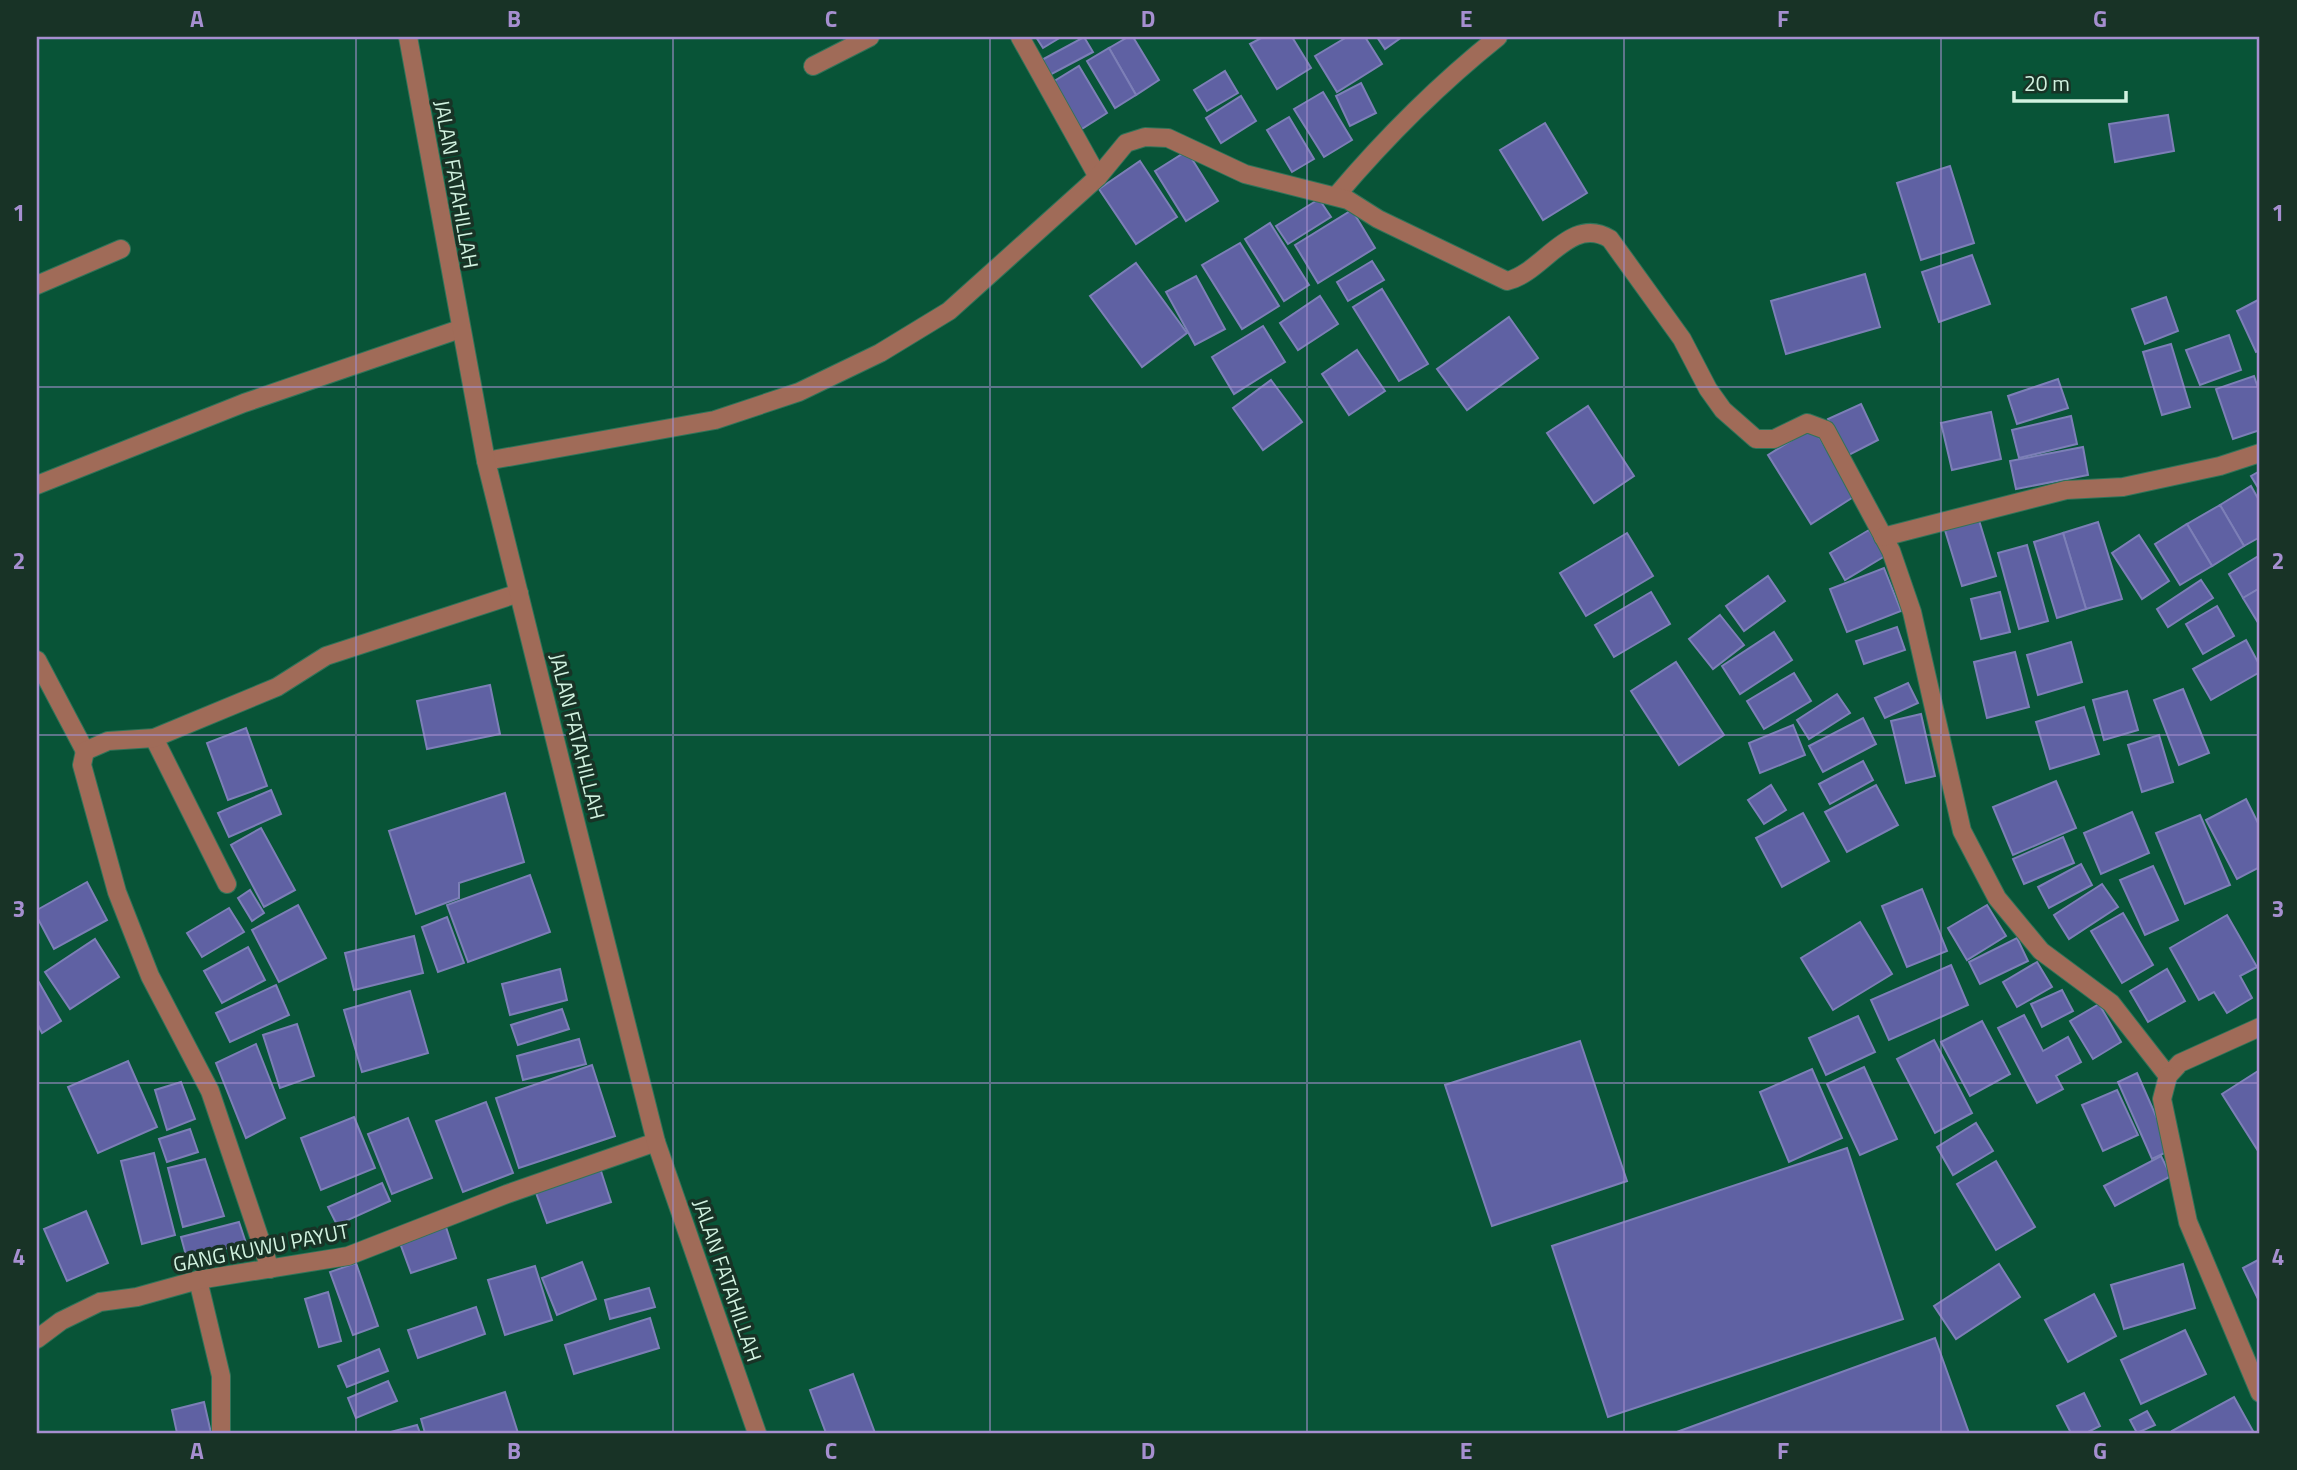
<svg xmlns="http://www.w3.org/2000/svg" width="2297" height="1470" font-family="'Titillium Web',sans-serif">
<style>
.building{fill:#5f61a3;stroke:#7c7fb7;stroke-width:2}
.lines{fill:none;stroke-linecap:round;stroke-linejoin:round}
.minor-casing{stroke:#307459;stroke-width:20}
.tertiary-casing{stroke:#307459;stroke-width:20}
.minor{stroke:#a06b58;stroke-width:18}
.tertiary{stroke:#a06b58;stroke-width:18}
.grid{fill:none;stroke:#a68fd0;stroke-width:2;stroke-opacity:0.55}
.labels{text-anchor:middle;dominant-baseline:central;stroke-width:7;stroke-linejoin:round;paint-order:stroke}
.street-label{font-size:21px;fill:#d1f2e0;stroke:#183326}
.neatline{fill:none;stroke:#a68fd0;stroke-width:2.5}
.grid-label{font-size:23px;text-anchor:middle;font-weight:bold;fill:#a68fd0}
</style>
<rect width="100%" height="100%" fill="#085437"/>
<!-- building -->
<g class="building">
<polygon points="1036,37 1061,37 1043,48"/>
<polygon points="1084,37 1093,52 1046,77 1038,62"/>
<polygon points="1128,37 1133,37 1159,80 1136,95 1109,48"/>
<polygon points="1263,37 1292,37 1311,68 1277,89 1250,44"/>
<polygon points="1347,37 1365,37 1382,64 1337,92 1315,56"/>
<polygon points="1377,37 1402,37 1385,49"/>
<polygon points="1109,48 1136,95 1115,108 1087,61"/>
<polygon points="1079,66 1107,113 1080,130 1051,83"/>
<polygon points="1225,71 1238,93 1207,111 1194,90"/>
<polygon points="1361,83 1376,113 1350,126 1336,96"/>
<polygon points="1323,92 1352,140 1324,157 1294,109"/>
<polygon points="1241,96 1256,121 1221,143 1206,118"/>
<polygon points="2168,115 2174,151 2115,162 2109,124"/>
<polygon points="1289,117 1314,159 1292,172 1267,130"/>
<polygon points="1545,123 1587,193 1543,220 1500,150"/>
<polygon points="1187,151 1218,201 1186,221 1155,171"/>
<polygon points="1140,161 1177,217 1136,244 1099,189"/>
<polygon points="1950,166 1974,243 1921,260 1897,183"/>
<polygon points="1319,199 1331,217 1288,244 1276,226"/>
<polygon points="1352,210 1375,248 1318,283 1295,245"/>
<polygon points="1270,223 1309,285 1284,301 1245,239"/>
<polygon points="1240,243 1279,306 1242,329 1202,265"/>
<polygon points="1972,255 1990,304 1939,322 1922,272"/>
<polygon points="1372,261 1384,280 1348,301 1337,282"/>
<polygon points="1136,263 1187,333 1142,367 1090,296"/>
<polygon points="1865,274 1880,327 1786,354 1771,301"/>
<polygon points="1196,276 1225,329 1195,345 1166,292"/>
<polygon points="1382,289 1428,364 1399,381 1353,307"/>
<polygon points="1320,296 1338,324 1298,350 1280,323"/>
<polygon points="2166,297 2178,331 2145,344 2132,309"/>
<polygon points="2260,299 2260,350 2256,352 2237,311"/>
<polygon points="1509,317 1538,358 1467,410 1437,369"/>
<polygon points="1263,326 1285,362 1234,394 1212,357"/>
<polygon points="2229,335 2241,370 2200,385 2186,350"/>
<polygon points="2171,344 2190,407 2162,415 2143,352"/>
<polygon points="1357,350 1385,391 1349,415 1322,374"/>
<polygon points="2254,376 2260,394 2260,430 2233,439 2216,389"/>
<polygon points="2058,379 2068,408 2017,424 2008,396"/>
<polygon points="1271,380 1302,422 1263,450 1233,408"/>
<polygon points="1861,404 1878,440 1845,457 1828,419"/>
<polygon points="1588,406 1634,476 1594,503 1547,433"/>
<polygon points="1991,412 2001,459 1952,470 1941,423"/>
<polygon points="2071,416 2077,444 2019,458 2012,430"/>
<polygon points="1813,427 1855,496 1811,524 1768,455"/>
<polygon points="2083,447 2088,475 2016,489 2010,461"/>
<polygon points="2260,471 2260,491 2251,476"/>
<polygon points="2251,486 2260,502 2260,537 2244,546 2220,505"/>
<polygon points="2220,505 2244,546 2212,566 2187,524"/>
<polygon points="1978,517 1996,576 1962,586 1944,527"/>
<polygon points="2098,522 2122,599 2086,609 2063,533"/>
<polygon points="2187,524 2212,566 2180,585 2155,544"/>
<polygon points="1869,530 1885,556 1845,580 1830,553"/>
<polygon points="1627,533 1653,576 1586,616 1560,573"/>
<polygon points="2063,533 2086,609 2057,618 2034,542"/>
<polygon points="2139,535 2169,581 2142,599 2112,553"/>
<polygon points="2027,545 2048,621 2019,629 1998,553"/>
<polygon points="2260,555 2260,588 2243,598 2229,574"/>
<polygon points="1884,568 1901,611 1847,632 1830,589"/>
<polygon points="1768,576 1785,601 1744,631 1726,606"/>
<polygon points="2201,580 2213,598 2168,627 2157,609"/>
<polygon points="2260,588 2260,626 2243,598"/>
<polygon points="1651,592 1670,624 1614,657 1595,625"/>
<polygon points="2000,592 2010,632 1981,639 1971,599"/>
<polygon points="2217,606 2234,636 2203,654 2186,624"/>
<polygon points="1720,615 1744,645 1713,669 1689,639"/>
<polygon points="1897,627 1905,650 1864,664 1856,641"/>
<polygon points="1774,632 1792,660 1740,694 1722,666"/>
<polygon points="2246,640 2260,666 2260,672 2211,700 2193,669"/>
<polygon points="2071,642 2082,682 2038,695 2027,655"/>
<polygon points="2015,652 2029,707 1987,718 1974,662"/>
<polygon points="1676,662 1724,735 1679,765 1631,691"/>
<polygon points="1794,673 1811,701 1764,729 1747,701"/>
<polygon points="1908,683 1918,703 1885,718 1875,698"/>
<polygon points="490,685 500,734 427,749 417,701"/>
<polygon points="2183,689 2209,753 2179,765 2154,700"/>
<polygon points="2127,691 2138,730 2104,740 2093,700"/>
<polygon points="1837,694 1850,713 1809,739 1797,720"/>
<polygon points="2084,707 2099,754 2050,769 2036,722"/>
<polygon points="1921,714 1935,776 1906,783 1891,721"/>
<polygon points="1863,718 1876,744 1823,772 1809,746"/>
<polygon points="1793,725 1805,755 1760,773 1749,743"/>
<polygon points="246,728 267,786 228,800 207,743"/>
<polygon points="2159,735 2173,782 2142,792 2128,745"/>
<polygon points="1863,761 1873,780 1830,804 1819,784"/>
<polygon points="2056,781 2076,828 2013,855 1993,807"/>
<polygon points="1771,785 1786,810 1764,824 1748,800"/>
<polygon points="1876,785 1898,825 1847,852 1825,812"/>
<polygon points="271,790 281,814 229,837 218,813"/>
<polygon points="505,793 524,862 459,883 459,898 416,914 389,831"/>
<polygon points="2246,799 2260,827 2260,867 2237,879 2206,820"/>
<polygon points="2132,812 2149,853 2101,874 2084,833"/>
<polygon points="1803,813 1829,861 1782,887 1756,838"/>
<polygon points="2200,815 2230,885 2185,904 2156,833"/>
<polygon points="261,828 295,890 264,907 231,845"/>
<polygon points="2063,837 2074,863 2024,884 2013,859"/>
<polygon points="2081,864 2092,885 2049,908 2038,887"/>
<polygon points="2153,866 2178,920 2145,935 2120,880"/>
<polygon points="530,875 550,932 468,962 447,905"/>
<polygon points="87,882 107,920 54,949 37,917 37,910"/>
<polygon points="2102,884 2118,907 2069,939 2054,915"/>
<polygon points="1922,889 1947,951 1907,967 1882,906"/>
<polygon points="250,890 264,913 252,921 238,898"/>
<polygon points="298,905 326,958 279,982 252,930"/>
<polygon points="1987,905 2006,936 1967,960 1948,928"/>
<polygon points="229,908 244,932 202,957 187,933"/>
<polygon points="2123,913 2153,965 2122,983 2091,931"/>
<polygon points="2227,915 2257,967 2240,976 2252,998 2227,1013 2214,992 2199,1000 2170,948"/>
<polygon points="447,917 464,963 438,972 422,927"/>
<polygon points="1860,922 1892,974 1833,1010 1801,958"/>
<polygon points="414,936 423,973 354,990 345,953"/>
<polygon points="2017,938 2028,961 1980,984 1969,962"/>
<polygon points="95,939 119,977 70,1009 45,972"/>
<polygon points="248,947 265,980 222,1003 204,971"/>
<polygon points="2037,962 2052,987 2017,1007 2003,982"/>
<polygon points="1951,965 1968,1005 1889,1040 1871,1000"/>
<polygon points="560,969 567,1000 510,1015 502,984"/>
<polygon points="2167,969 2185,1001 2148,1022 2130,991"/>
<polygon points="37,979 61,1021 42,1033 37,1023"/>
<polygon points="276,985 289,1015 230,1042 216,1013"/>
<polygon points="2062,990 2073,1011 2042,1027 2031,1004"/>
<polygon points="410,991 428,1053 362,1072 344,1010"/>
<polygon points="2099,1004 2121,1042 2093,1059 2070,1021"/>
<polygon points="562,1009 569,1029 518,1045 511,1025"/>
<polygon points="2024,1015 2043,1051 2068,1037 2081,1062 2056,1076 2063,1089 2037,1103 1998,1028"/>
<polygon points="1858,1016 1875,1052 1826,1075 1809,1038"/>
<polygon points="1982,1021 2010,1074 1970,1096 1941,1042"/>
<polygon points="297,1024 314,1076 280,1088 263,1035"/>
<polygon points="579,1039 586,1064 523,1080 517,1056"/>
<polygon points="1934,1040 1972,1113 1935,1133 1897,1059"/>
<polygon points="1580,1041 1627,1181 1492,1226 1445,1085"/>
<polygon points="256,1044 285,1118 246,1138 216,1063"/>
<polygon points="128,1061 157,1127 98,1153 68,1087"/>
<polygon points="592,1065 615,1136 519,1168 496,1098"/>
<polygon points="1864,1067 1897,1139 1860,1155 1827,1084"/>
<polygon points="1812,1069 1842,1138 1789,1162 1760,1092"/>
<polygon points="2258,1071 2260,1074 2260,1154 2222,1094"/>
<polygon points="2137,1073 2171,1150 2152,1159 2118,1082"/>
<polygon points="181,1082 195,1119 167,1130 155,1090"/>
<polygon points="2117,1090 2138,1135 2103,1151 2082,1105"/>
<polygon points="486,1102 513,1173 463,1192 436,1121"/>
<polygon points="354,1117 375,1168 321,1190 301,1138"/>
<polygon points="408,1118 432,1178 392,1194 368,1134"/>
<polygon points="1976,1123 1993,1151 1953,1175 1937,1147"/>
<polygon points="190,1129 198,1152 167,1162 159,1139"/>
<polygon points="1847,1148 1903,1319 1608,1417 1552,1246"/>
<polygon points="154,1153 175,1235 142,1244 121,1161"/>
<polygon points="2161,1156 2171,1176 2115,1206 2104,1186"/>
<polygon points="205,1159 224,1216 183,1227 168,1168"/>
<polygon points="1996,1161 2035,1227 1996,1250 1957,1184"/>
<polygon points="600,1168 611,1202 547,1223 535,1190"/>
<polygon points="382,1183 390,1201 337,1225 328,1207"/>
<polygon points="86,1211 108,1263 67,1281 44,1229"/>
<polygon points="239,1222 246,1243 187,1259 181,1237"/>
<polygon points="446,1227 456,1258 411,1273 400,1243"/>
<polygon points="2260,1259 2260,1303 2243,1268"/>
<polygon points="582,1262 596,1299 557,1315 542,1278"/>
<polygon points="356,1263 378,1326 353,1335 330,1272"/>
<polygon points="1999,1264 2020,1297 1956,1339 1934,1306"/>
<polygon points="2183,1264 2195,1308 2124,1329 2111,1285"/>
<polygon points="535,1266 552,1320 505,1335 488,1280"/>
<polygon points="649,1288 655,1307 610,1319 605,1300"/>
<polygon points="328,1292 341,1341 319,1347 305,1299"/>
<polygon points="2094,1294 2116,1336 2068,1362 2045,1320"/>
<polygon points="476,1307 485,1334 418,1358 408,1330"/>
<polygon points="650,1318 659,1348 574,1374 565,1345"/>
<polygon points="2185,1330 2206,1374 2141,1404 2121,1360"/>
<polygon points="1935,1338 1969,1433 1674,1433"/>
<polygon points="379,1349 388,1371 347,1387 338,1366"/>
<polygon points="853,1374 875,1433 826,1433 810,1390"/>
<polygon points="388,1381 397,1401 356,1418 348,1398"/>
<polygon points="505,1392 518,1433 425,1433 421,1419"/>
<polygon points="2084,1393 2100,1426 2086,1433 2071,1433 2057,1406"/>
<polygon points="2234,1397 2254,1433 2173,1433 2172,1431"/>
<polygon points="204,1402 211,1433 177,1433 172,1410"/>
<polygon points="2147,1411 2155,1425 2137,1433 2130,1420"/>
<polygon points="417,1425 420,1433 387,1433"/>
</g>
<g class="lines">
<!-- minor casing -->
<g class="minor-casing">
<g id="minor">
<polyline points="1020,37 1098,177"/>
<polyline points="813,66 870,37"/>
<path d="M1336,196c50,-59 102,-111 162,-159"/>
<polyline points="37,285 121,249"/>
<path d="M486,461l229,-41 84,-28 81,-39 69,-42 149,-134 28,-34 19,-6 23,1 77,36 103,26 30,19 129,62c36,-8 63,-67 103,-42l72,100 26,50 15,21 33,29h18l33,-16 19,7 65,121 21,61 50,219 35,67 44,53 70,52 57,73 12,-13 80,-36"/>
<polyline points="37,485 244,403 460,329"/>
<polyline points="1883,537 2066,490 2123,487 2220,466 2260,453"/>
<polyline points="37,660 85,751"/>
<polyline points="154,738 227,884"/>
<polyline points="2168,1076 2162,1099 2188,1222 2260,1393"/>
<polyline points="270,1269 210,1091 150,976 117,892 82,765 85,751 108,741 154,738 277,687 326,656 519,593"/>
<polyline points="198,1280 221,1376 221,1433"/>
<polyline points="37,1339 61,1321 100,1302 137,1297 198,1280 348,1256 507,1194 656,1142"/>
</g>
</g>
<!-- tertiary casing -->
<g class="tertiary-casing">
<polyline id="tertiary" points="408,37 486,461 577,828 656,1142 757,1433"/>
</g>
<!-- minor -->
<use href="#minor" class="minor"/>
<!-- tertiary -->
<use href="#tertiary" class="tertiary"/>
</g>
<!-- grid -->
<path class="grid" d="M356,37v1396M673,37v1396M990,37v1396M1307,37v1396M1624,37v1396M1941,37v1396M37,387h2223M37,735h2223M37,1083h2223"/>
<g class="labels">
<!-- street labels -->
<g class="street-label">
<text transform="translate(457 184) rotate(80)">JALAN FATAHILLAH</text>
<text transform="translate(578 736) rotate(76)">JALAN FATAHILLAH</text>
<text transform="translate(261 1247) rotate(-11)">GANG KUWU PAYUT</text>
<text transform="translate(728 1280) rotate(71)">JALAN FATAHILLAH</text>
</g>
</g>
<!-- border -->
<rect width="2297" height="1470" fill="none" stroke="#183326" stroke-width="77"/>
<!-- scale -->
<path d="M2014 91v10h112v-10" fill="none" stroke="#d1f2e0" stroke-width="3.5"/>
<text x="2024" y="91" font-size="21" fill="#d1f2e0" stroke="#183326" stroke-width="5" paint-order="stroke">20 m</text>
<rect x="38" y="38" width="2220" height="1394" class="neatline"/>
<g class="grid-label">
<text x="197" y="27">A</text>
<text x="514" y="27">B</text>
<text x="831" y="27">C</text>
<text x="1148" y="27">D</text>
<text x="1466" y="27">E</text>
<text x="1783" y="27">F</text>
<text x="2100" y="27">G</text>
<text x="19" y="221">1</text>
<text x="2278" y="221">1</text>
<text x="19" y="569">2</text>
<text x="2278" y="569">2</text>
<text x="19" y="917">3</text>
<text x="2278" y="917">3</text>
<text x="19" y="1265">4</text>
<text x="2278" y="1265">4</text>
<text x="197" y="1459">A</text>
<text x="514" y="1459">B</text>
<text x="831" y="1459">C</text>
<text x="1148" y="1459">D</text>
<text x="1466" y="1459">E</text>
<text x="1783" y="1459">F</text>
<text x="2100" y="1459">G</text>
</g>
</svg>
